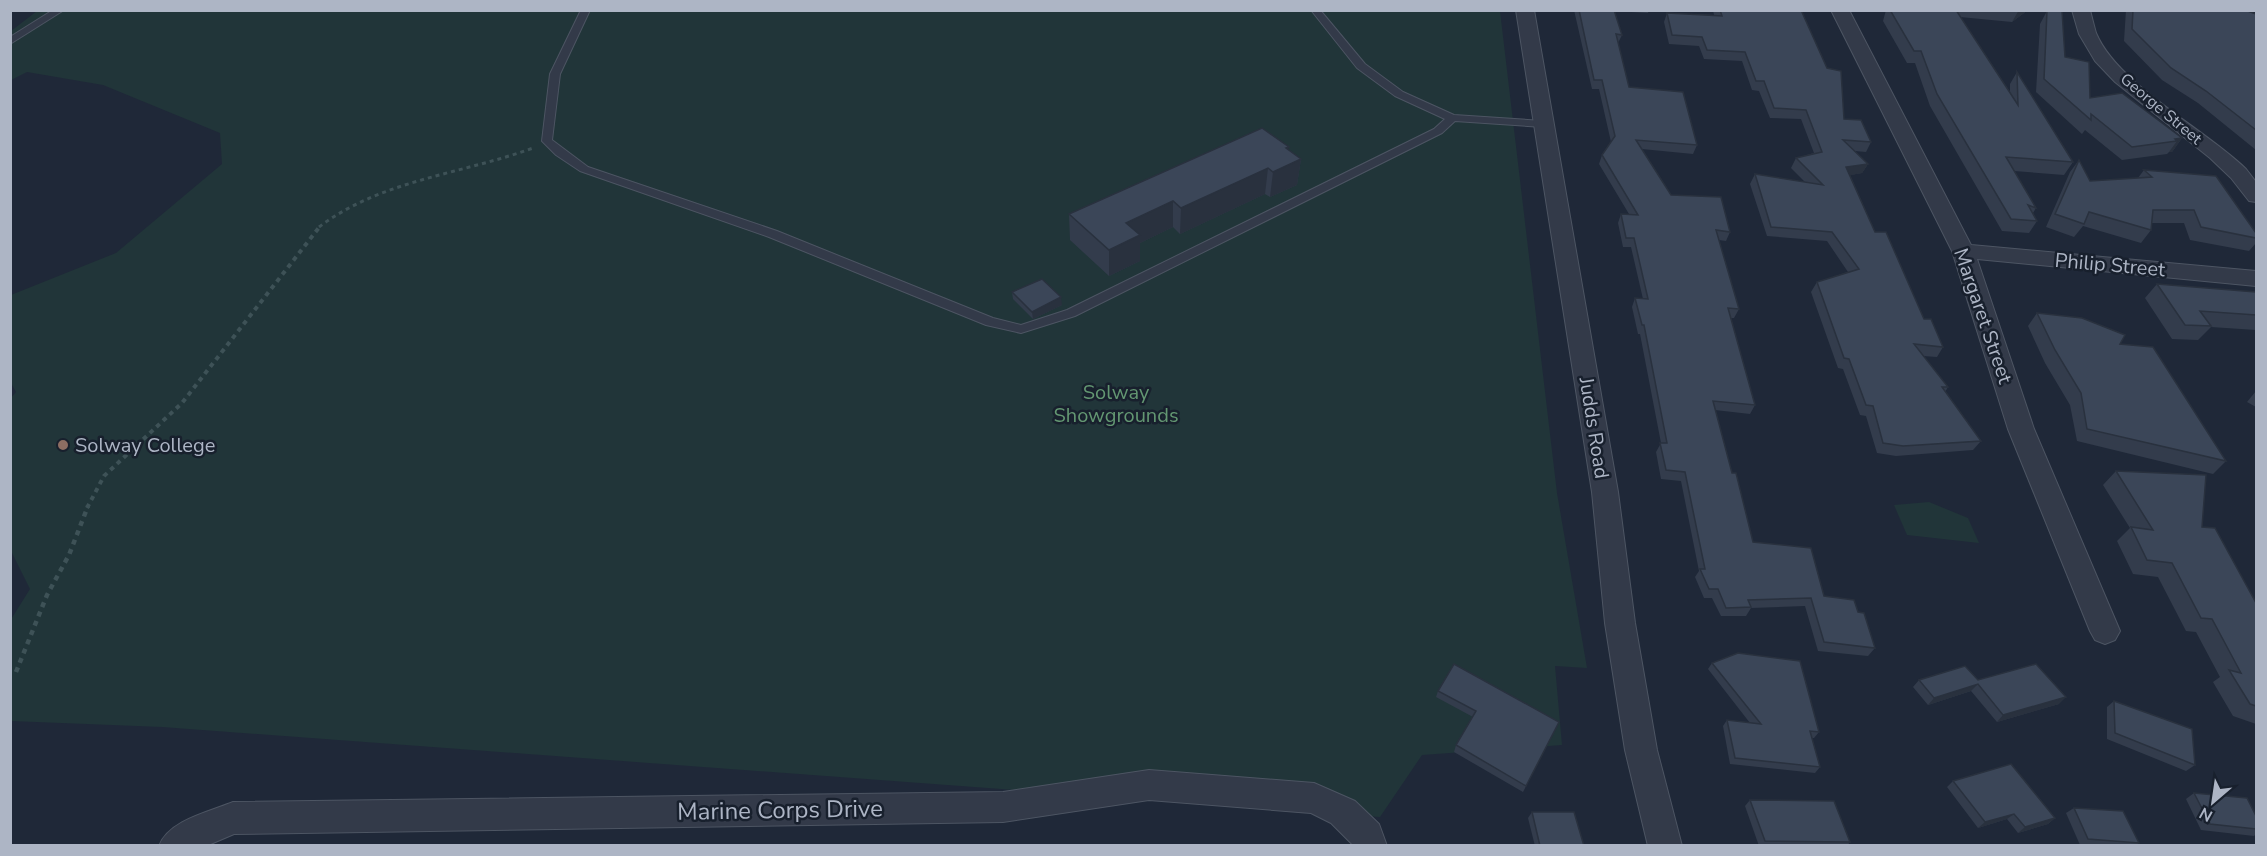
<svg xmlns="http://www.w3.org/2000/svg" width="2267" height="856" font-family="'Nunito Sans',sans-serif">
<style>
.green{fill:#213539}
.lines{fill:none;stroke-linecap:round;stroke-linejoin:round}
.lane-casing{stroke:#4d5563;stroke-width:2}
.street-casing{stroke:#4d5563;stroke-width:2}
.path-far2{stroke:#3e5257;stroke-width:3;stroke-dasharray:4 4;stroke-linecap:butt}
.path-far1{stroke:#3e5257;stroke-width:4;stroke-dasharray:4.5 4.5;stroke-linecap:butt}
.path{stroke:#3e5257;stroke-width:4.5;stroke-dasharray:5 5;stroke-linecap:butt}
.lane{fill:#333a49;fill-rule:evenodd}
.street{fill:#333a49;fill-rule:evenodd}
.wall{fill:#333c4c}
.shaded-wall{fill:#29313e}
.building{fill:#3b4658;stroke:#29313e;stroke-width:1.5}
.education-dot{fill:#8d6e63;stroke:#18202d;stroke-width:2}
.labels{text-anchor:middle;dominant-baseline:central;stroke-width:5;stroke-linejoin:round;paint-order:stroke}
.far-street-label{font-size:16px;fill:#adb5c5;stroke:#18202d}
.street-label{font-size:20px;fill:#adb5c5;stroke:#18202d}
.park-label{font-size:20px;fill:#639772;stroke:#18202d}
.poi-label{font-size:20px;fill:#adb5c5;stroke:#18202d;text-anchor:start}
.near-street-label{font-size:24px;fill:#adb5c5;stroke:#18202d}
</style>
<rect width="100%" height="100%" fill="#1f2838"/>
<!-- green -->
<g class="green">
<polygon points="37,11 1500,11 1557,493 1587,668 1555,666 1562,745 1422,755 1380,817 162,727 11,721 10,621 30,589 11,551 10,399 16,392 11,383 11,295 116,253 222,164 220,133 103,85 27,72 11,80 11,31"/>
<polygon points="1929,502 1968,518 1979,543 1907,535 1894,505"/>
</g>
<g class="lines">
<!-- lane casing -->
<g class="lane-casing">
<g id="lane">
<polygon points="53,10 64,10 10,44 10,37"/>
<polygon points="581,10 590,10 560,74 552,140 588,167 777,231 993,318 1021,325 1067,310 1434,129 1445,119 1395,96 1357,68 1311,10 1320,10 1365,64 1403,92 1454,115 1543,121 1548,124 1543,127 1455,121 1442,133 1075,316 1021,333 986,325 769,237 580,171 556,155 542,141 550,74"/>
</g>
</g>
<!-- street casing -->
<g class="street-casing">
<g id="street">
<polygon points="1516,10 1534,10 1618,492 1635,623 1657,750 1682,846 1648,846 1625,750 1605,623 1592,492"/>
<polygon points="1831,10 1849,10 1971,245 2256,271 2256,286 1977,259 2034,429 2120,631 2115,640 2105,644 2095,640 2090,631 2008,429 1952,251"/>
<path d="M2072,10h18c2,8 4,16 6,23 22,52 109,96 150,136l10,13v20l-7,-1 -18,-23 -21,-20 -95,-76 -20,-21 -16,-27z"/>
<path d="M1149,770l165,13 41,18 24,23 8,22h-33l-23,-23 -20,-10 -162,-13 -146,22 -769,12 -28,12h-47c10,-26 50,-34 74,-44l770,-10z"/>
</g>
</g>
<!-- path-far2 -->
<path class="path-far2" d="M319,227c62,-47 143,-53 214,-79"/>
<!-- path-far1 -->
<polyline class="path-far1" points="87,508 104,476 182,403 321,225"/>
<!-- path -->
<polyline class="path" points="16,672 47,595 69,555 88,506"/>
<!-- lane -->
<use href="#lane" class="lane"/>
<!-- street -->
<use href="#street" class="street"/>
</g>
<!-- wall -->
<g class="wall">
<polygon points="1574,10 1649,10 1648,13 1614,11 1622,35 1618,43 1629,87 1697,145 1693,154 1642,149 1671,195 1730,232 1726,241 1719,240 1739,309 1734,318 1731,318 1755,405 1750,414 1715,410 1732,473 1753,542 1824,596 1858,612 1875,648 1868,656 1818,651 1805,606 1751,608 1746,616 1721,616 1712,598 1704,598 1695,577 1699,571 1681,481 1661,479 1656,452 1661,443 1640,334 1638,334 1632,307 1635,298 1643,299 1631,247 1623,247 1618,223 1621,214 1629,214 1599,164 1602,155 1611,142 1599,89 1592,89"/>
<polygon points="1713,10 1801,10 1844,119 1871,142 1866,152 1855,151 1868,164 1862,173 1850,175 1875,232 1924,319 1943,347 1937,357 1923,356 1948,387 1945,392 1981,441 1973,450 1896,456 1877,453 1866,416 1860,415 1843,369 1838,368 1811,292 1817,282 1848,272 1827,241 1767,236 1750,184 1755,174 1805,182 1791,168 1796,158 1814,153 1801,119 1770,118 1759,91 1752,90 1742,61 1704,59 1699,46 1669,44 1664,22 1667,13 1714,15"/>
<polygon points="1886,10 2028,10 2012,22 1960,17 2010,92 2010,84 2017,72 2073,162 2064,175 2014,171 2036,208 2033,213 2037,221 2029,233 2002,231 1930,106 1915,63 1907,63 1883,21"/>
<polygon points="2126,10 2245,10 2256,14 2256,150 2198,103 2162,80 2124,41"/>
<polygon points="2047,11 2065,57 2090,98 2182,138 2172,152 2169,152 2167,154 2122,160 2085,130 2082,134 2036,92 2040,24"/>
<polygon points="1289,150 1301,159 1297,185 1270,197 1265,194 1180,234 1173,227 1140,243 1140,261 1109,276 1070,240 1069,214"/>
<polygon points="2079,160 2090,181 2138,178 2144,170 2256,233 2256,243 2249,251 2190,240 2184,223 2152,223 2151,230 2141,243 2083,226 2074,237 2046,227 2070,172"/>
<polygon points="2157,284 2256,292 2256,330 2211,327 2198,340 2172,339 2145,298"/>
<polygon points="1012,292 1062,305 1033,319 1013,299"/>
<polygon points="2037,313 2120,344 2226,461 2213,474 2077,441 2070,405 2045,363 2028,326"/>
<polygon points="2256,391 2256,407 2247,402"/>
<polygon points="2116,471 2202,527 2256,603 2256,724 2233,716 2213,682 2220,677 2196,632 2186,631 2158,577 2133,574 2117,541 2130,528 2103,485"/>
<polygon points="1712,663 1819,732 1814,738 1812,738 1820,767 1815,773 1730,764 1723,726 1727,720 1750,723 1708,669"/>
<polygon points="1919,680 1978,680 2059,704 1997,722 1971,691 1928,705 1913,687"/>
<polygon points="1438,691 1559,722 1523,792 1454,752 1456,745 1473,717 1436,697"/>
<polygon points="2114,701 2195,765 2186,771 2107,739 2107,707"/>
<polygon points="1953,781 2055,818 2048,824 2018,833 2007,819 1978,828 1947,787"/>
<polygon points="2194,793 2256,816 2256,834 2254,836 2201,830 2186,799"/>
<polygon points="1750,800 1850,842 1847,846 1759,846 1745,806"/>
<polygon points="2074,808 2139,843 2135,846 2080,845 2066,813"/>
<polygon points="1532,812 1584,846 1535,846 1528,818"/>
</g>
<!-- shaded-wall -->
<g class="shaded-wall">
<polygon points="2019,10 2028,10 2012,22"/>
<polygon points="2182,138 2172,152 2169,152 2177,141 2175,139"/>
<polygon points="1289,147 1287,165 1301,159 1297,185 1270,197 1273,172 1286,148"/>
<polygon points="1868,164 1862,173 1841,177 1846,167"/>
<polygon points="1268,168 1265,194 1180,234 1181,208"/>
<polygon points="1173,201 1173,227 1140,243 1140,261 1109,276 1109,250 1126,223"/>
<polygon points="1061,297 1062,305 1033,319 1032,312"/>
<polygon points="1978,684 1971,691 1928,705 1934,698"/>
<polygon points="2066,697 2059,704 1997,722 2003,715"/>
<polygon points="2014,814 2007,819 1978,828 1985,822"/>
<polygon points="2055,818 2048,824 2018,833 2025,827"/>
</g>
<!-- building -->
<g class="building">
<polygon points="1579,10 1614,10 1622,35 1616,34 1629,87 1683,92 1697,145 1636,140 1671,195 1721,197 1730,232 1716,230 1739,309 1728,308 1755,405 1713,401 1732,473 1736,473 1753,542 1811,548 1824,596 1854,600 1858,612 1864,613 1875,648 1824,642 1811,598 1748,600 1751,607 1726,608 1718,589 1709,589 1700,569 1705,569 1685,472 1666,470 1660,443 1667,443 1644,325 1642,325 1635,298 1648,299 1634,238 1626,238 1621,214 1638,215 1602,155 1615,136 1602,80 1594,80"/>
<polygon points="1720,10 1801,10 1827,68 1841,71 1844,119 1861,120 1871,142 1843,140 1868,164 1846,167 1875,232 1886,232 1924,319 1931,319 1943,347 1914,344 1948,387 1942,387 1981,441 1903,446 1883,443 1873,406 1866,405 1849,359 1844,358 1817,282 1859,269 1832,232 1771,227 1755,174 1823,185 1796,158 1822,152 1806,110 1774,108 1764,81 1756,81 1745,52 1707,50 1702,37 1672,35 1667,13 1722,16"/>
<polygon points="1890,10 1956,10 2018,105 2017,72 2073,162 2006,157 2036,208 2028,205 2037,221 2011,219 1937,94 1921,51 1914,51"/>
<polygon points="2133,10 2245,10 2256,14 2256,130 2206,91 2171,68 2132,29"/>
<polygon points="2047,11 2062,11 2065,57 2089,62 2090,98 2122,93 2182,138 2175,139 2177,141 2132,147 2091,114 2091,120 2044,79"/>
<polygon points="1262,128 1289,147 1286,148 1301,159 1273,172 1268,168 1181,208 1173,201 1126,223 1140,235 1109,250 1069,214"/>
<polygon points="2079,160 2090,181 2152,177 2144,170 2216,176 2256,233 2256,238 2201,227 2194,210 2153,210 2151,230 2089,212 2084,224 2055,214"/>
<polygon points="1042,279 1061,297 1032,312 1012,292"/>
<polygon points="2157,284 2256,292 2256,315 2200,311 2211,326 2185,325"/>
<polygon points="2037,313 2082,318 2125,335 2120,344 2153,347 2226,461 2087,429 2081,393 2055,350"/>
<polygon points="2116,471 2206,475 2202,527 2215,528 2256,603 2256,706 2250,704 2229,670 2241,673 2212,619 2201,618 2172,563 2147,560 2131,527 2153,530"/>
<polygon points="1738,653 1800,661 1819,732 1810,731 1820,767 1735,758 1727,720 1761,724 1712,663"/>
<polygon points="1454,664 1559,722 1526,786 1456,745 1476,711 1438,691"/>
<polygon points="2036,664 2066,697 2003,715 1978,684 1934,698 1919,680 1965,666 1978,680"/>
<polygon points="2114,701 2192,729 2195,765 2115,733"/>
<polygon points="2011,764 2055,818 2025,827 2014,814 1985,822 1953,781"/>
<polygon points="2194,793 2247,798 2256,816 2256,829 2210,824"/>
<polygon points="1750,800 1834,801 1850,842 1765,841"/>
<polygon points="2074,808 2123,811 2139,843 2088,839"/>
<polygon points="1532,812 1574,812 1584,846 1540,846"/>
</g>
<!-- markers -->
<circle class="education-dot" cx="63" cy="445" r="6"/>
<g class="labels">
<!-- far-street labels -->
<g class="far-street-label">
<text transform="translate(2161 109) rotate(40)">George Street</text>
</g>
<!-- street labels -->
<g class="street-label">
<text transform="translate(2110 265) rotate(5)">Philip Street</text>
<text transform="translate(1983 316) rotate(71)">Margaret Street</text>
<text transform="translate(1594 428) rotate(81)">Judds Road</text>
</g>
<!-- park labels -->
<g class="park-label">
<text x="1116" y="392">Solway<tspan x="1116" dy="23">Showgrounds</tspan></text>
</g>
<!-- poi labels -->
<g class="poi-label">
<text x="75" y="445">Solway College</text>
</g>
<!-- near-street labels -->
<g class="near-street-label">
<text transform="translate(780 810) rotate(-1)">Marine Corps Drive</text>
</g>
</g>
<!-- border -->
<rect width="2267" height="856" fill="none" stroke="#adb5c5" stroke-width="24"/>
<!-- north arrow -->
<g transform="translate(2213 802) rotate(209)" stroke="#18202d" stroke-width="4.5" paint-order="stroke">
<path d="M0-4.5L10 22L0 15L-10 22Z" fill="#adb5c5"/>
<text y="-9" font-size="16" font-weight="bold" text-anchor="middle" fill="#adb5c5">N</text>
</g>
</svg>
